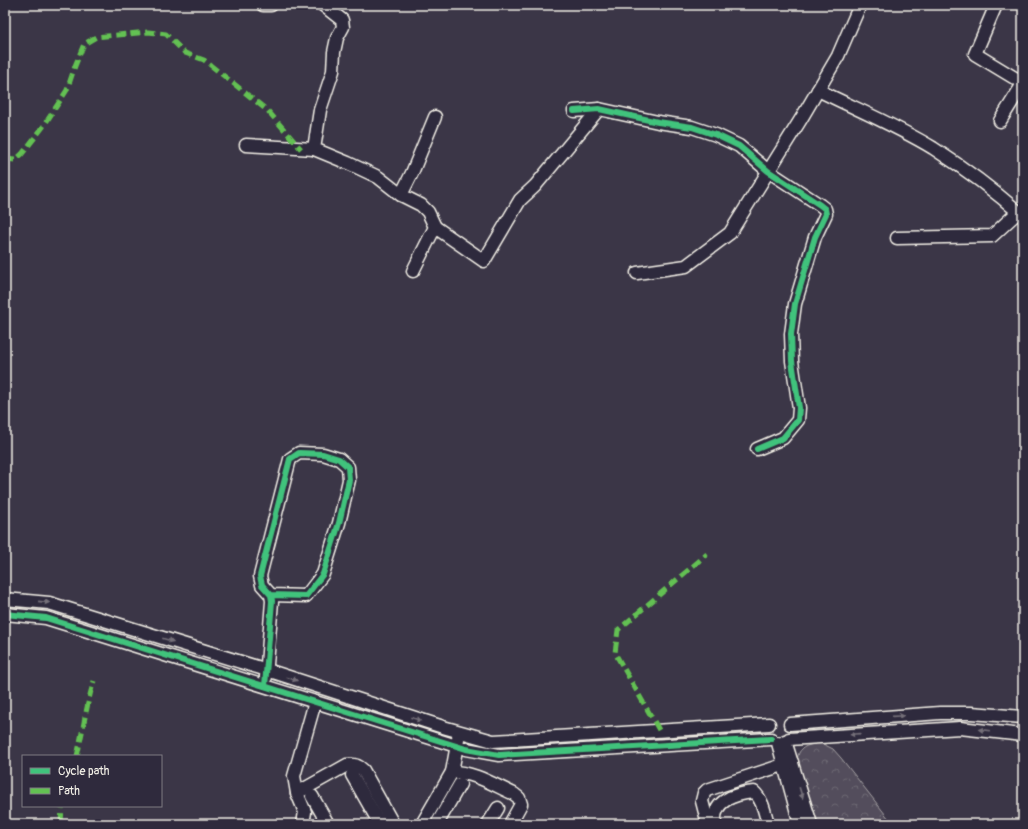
<svg xmlns="http://www.w3.org/2000/svg" width="1028" height="829" font-family="Pangolin,sans-serif">
<style>
.park{fill:url(#park-crowns);stroke:#a4a0a2}
.lines{fill:none;stroke-linecap:round;stroke-linejoin:round}
.minor-casing{stroke:#f4f1e8;stroke-width:15}
.minor{stroke:#2f2a3d;stroke-width:12}
.quiet{stroke:#63c152;stroke-width:5;stroke-dasharray:10 5;stroke-linecap:butt}
.cycleway-casing{stroke:#2f2a3d;stroke-width:8}
.cycleway{stroke:#40c37c;stroke-width:6}
.oneway{fill:#747079}
</style>
<defs>
<pattern id="park-crowns" width="20" height="18" patternUnits="userSpaceOnUse"><rect width="20" height="18" fill="#534e5c"/><path d="M2 6a3 3 0 1 1 6 0M12 15a3 3 0 1 1 6 0" fill="none" stroke="#6c6873"/></pattern>
</defs>
<rect width="100%" height="100%" fill="#3b3647"/>
<filter id="ink" filterUnits="userSpaceOnUse"><feTurbulence type="fractalNoise" baseFrequency=".025" numOctaves="2"/><feDisplacementMap in="SourceGraphic" scale="8" xChannelSelector="R" yChannelSelector="G"/><feConvolveMatrix kernelMatrix="1 2 1 2 8 2 1 2 1" color-interpolation-filters="sRGB"/></filter>
<g filter="url(#ink)">
<!-- park -->
<path class="park" d="M821,743l12,6 8,9 52,66h-77l-19,-60c0,-17 9,-19 24,-21z"/>
<g class="lines">
<!-- minor casing -->
<g class="minor-casing">
<g id="minor">
<polyline points="263,5 271,5"/>
<polyline points="323,5 342,20 343,27 337,38 334,52 333,71 320,110 314,149 348,163 378,177 401,195 421,205 428,212 435,227 413,271"/>
<polyline points="996,5 975,54 1023,83"/>
<path d="M818,90c38,19 79,36 115,58 31,20 62,43 90,68"/>
<polyline points="574,111 599,109 658,122 692,127 716,135 739,146 768,171 820,205 825,209 826,214 815,237 795,304 791,334 792,361 799,408 798,420 783,438 757,449"/>
<polyline points="1000,121 1023,84"/>
<polyline points="246,145 314,149"/>
<polyline points="401,195 412,173 435,117"/>
<polyline points="435,227 484,261 520,200 535,186 599,109"/>
<polyline points="897,238 992,236 1018,212"/>
<polyline points="637,273 686,266 730,233 801,119 838,56 860,5"/>
<polyline points="5,599 49,603 267,670 443,727 493,741 769,724"/>
<polyline points="5,614 46,618 466,749 499,755 771,739"/>
<polyline points="266,677 272,601 271,595 262,585 260,576 290,459 299,453 323,454 339,459 348,467 349,480 339,523 323,574 306,596 271,595"/>
<polyline points="790,724 940,713 971,713 1023,717"/>
<polyline points="789,739 960,728 1023,735"/>
<polyline points="785,741 811,824"/>
<polyline points="778,743 800,824"/>
<polyline points="452,772 458,739"/>
<polyline points="352,775 380,824"/>
<polyline points="297,793 294,776 296,769 315,702"/>
<polyline points="312,796 328,824"/>
<path d="M303,824l2,-12 -8,-19 50,-28c7,-1 11,0 16,5l30,54"/>
<path d="M422,824l30,-52c22,0 42,13 62,22l5,4 2,6 -11,20"/>
<polyline points="437,824 460,784"/>
<polyline points="488,824 498,808"/>
<polyline points="708,824 702,801 704,793 707,790 792,762"/>
<path d="M715,824c-3,-24 20,-30 39,-32 9,8 11,22 14,32"/>
</g>
</g>
<!-- minor -->
<use href="#minor" class="minor"/>
<!-- quiet -->
<g class="quiet">
<polyline points="5,159 15,160 22,154 43,127 67,90 75,66 84,44 96,37 148,32 166,34 185,53 204,60 268,111 301,149"/>
<polyline points="659,730 615,653 618,630 707,554"/>
<path d="M77,756c6,-25 9,-50 17,-75"/>
<polyline points="61,824 62,806"/>
</g>
<!-- cycleway casing -->
<g class="cycleway-casing">
<g id="cycleway">
<polyline points="574,111 599,109 658,122 692,127 716,135 739,146 768,171 820,205 825,209 826,214 815,237 795,304 791,334 792,361 799,408 798,420 783,438 757,449"/>
<polyline points="5,614 46,618 466,749 499,755 771,739"/>
<polyline points="265,686 272,601 271,595 262,585 260,576 290,459 299,453 323,454 339,459 348,467 349,480 339,523 323,574 306,596 271,595"/>
</g>
</g>
<!-- cycleway -->
<use href="#cycleway" class="cycleway"/>
</g>
<!-- one-way arrows -->
<defs><path id="oneway-solid" d="M-6-.8H1V-3.2L6.5 0L1 3.2V.8H-6Z"/></defs>
<g class="oneway">
<use href="#oneway-solid" transform="translate(44 602) rotate(6)"/>
<use href="#oneway-solid" transform="translate(168 640) rotate(17)"/>
<use href="#oneway-solid" transform="translate(292 679) rotate(18)"/>
<use href="#oneway-solid" transform="translate(898 716) rotate(-4)"/>
<use href="#oneway-solid" transform="translate(416 719) rotate(18)"/>
<use href="#oneway-solid" transform="translate(984 730) rotate(-173)"/>
<use href="#oneway-solid" transform="translate(855 734) rotate(176)"/>
<use href="#oneway-solid" transform="translate(801 793) rotate(73)"/>
</g>
</g>
<!-- margin -->
<rect width="1028" height="829" fill="none" stroke="#2f2a3d" stroke-width="20"/>
<rect x="10" y="10" width="1008" height="809" fill="none" stroke="#f4f1e8" stroke-width="1.5" filter="url(#ink)"/>
<!-- legend -->
<rect x="22" y="755" width="140" height="52" fill="#2f2a3d" stroke="#7e7a81"/>
<rect x="30" y="768" width="20" height="6" fill="#40c37c" stroke="#7e7a81"/>
<text x="58" y="775" font-size="12" fill="#f4f1e8">Cycle path</text>
<rect x="30" y="788" width="20" height="6" fill="#63c152" stroke="#7e7a81"/>
<text x="58" y="795" font-size="12" fill="#f4f1e8">Path</text>
</svg>
